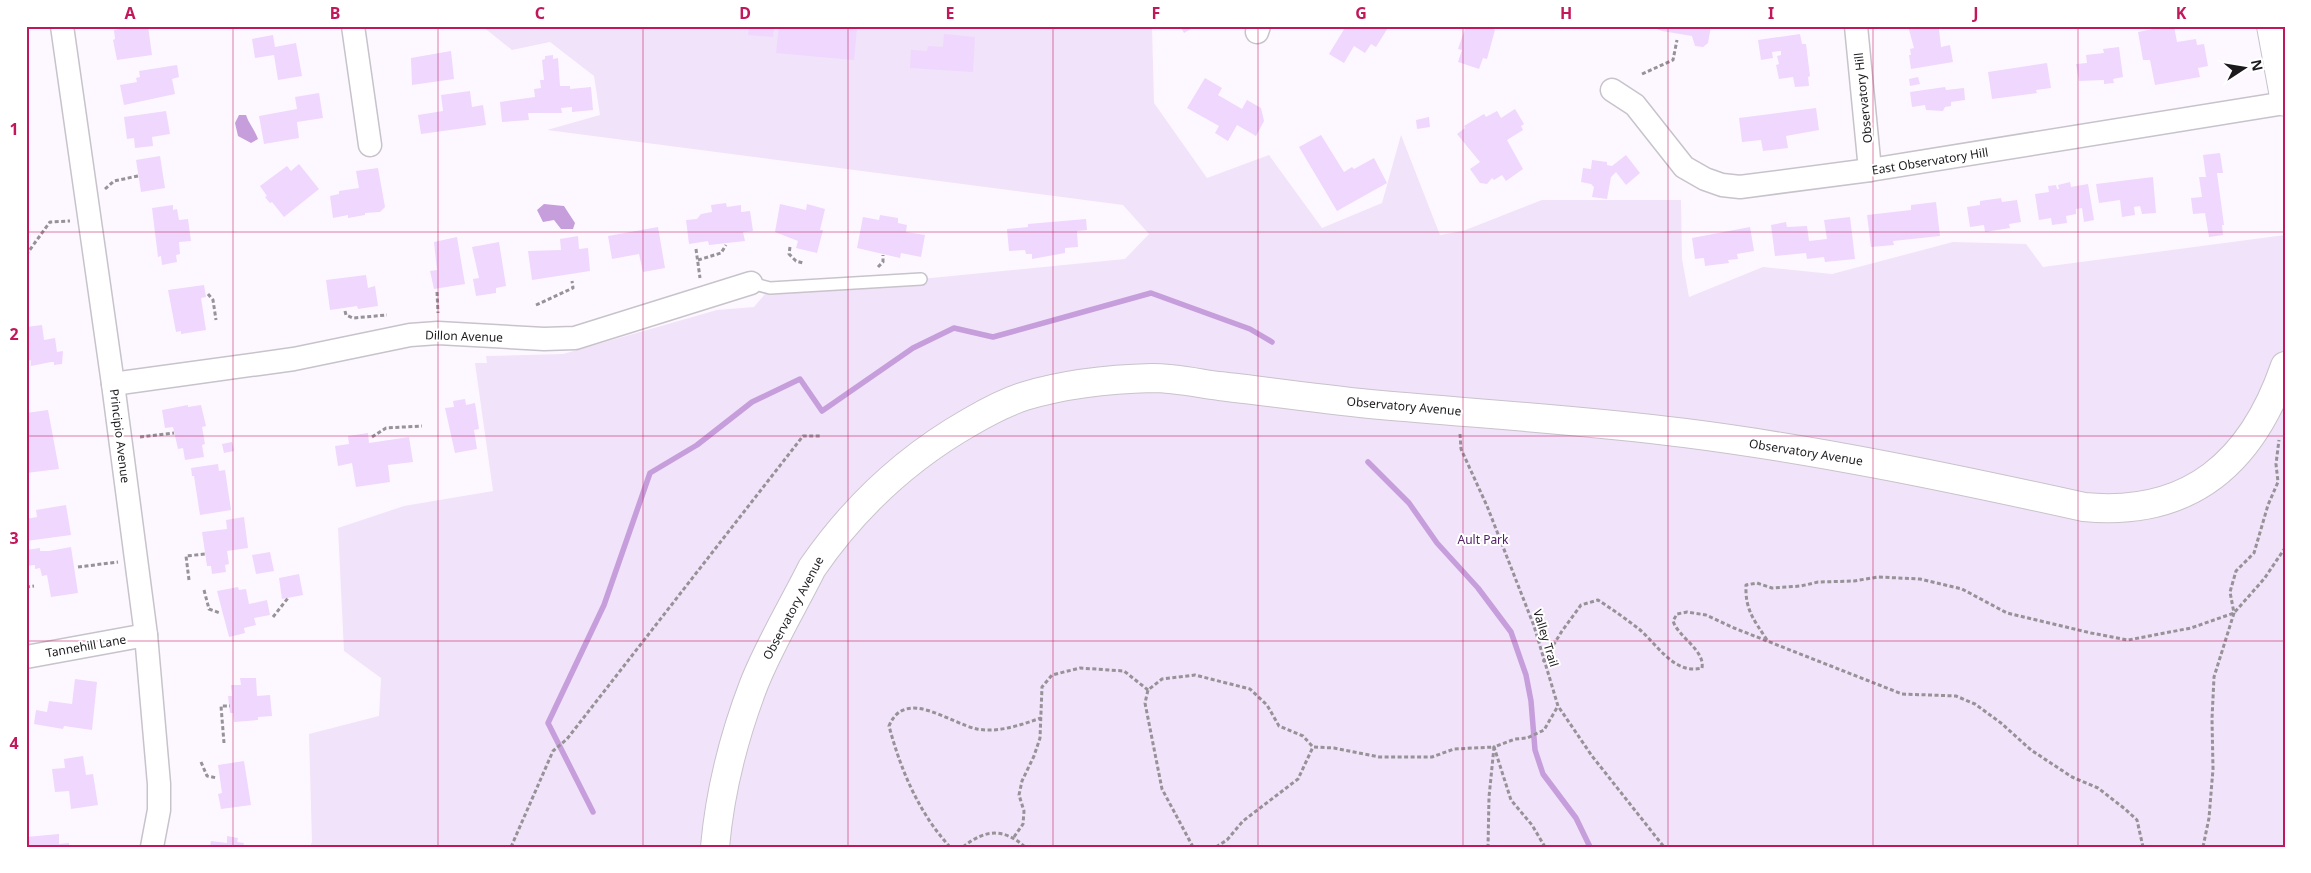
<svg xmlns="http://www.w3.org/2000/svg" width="2311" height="873" font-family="'Noto Sans',sans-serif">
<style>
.green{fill:#f1e3f9}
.water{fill:#c69edb}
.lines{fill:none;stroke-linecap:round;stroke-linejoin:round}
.stream{stroke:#c69edb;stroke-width:5.5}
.building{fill:#efd7fd}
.service-casing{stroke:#c8c3cb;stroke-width:14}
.minor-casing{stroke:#c8c3cb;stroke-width:25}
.tertiary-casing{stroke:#c8c3cb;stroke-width:30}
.path{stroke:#969298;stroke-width:3;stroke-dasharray:4 2.5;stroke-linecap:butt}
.service{stroke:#fff;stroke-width:11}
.minor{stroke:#fff;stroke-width:22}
.tertiary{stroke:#fff;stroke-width:28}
.grid{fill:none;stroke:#c2185b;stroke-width:1;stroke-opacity:0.55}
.labels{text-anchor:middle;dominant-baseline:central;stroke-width:4;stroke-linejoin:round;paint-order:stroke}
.street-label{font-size:12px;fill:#1c1a1d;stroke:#fff}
.park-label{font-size:12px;fill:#512067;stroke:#fff}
.neatline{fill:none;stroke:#c2185b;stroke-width:2}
.grid-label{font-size:16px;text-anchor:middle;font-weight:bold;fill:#c2185b}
</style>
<rect width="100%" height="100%" fill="#fdf8ff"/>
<!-- green -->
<polygon class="green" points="482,26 1152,26 1154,103 1207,178 1269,155 1322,228 1382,203 1401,135 1440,235 1463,231 1542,200 1681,200 1682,259 1689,297 1763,267 1832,274 1953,242 2026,244 2043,267 2285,235 2285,847 310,847 312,842 309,734 379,716 381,678 344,651 338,528 404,506 493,491 475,363 487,363 486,356 563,354 717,310 754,307 770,288 921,279 1125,259 1149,234 1123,205 547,130 600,115 594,76 550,42 512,50"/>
<!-- water -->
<g class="water">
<path d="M239,115h7c3,9 9,15 12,24l-7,4 -13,-7 -3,-13z"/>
<polygon points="544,204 564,206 575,223 573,229 561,229 554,220 543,222 537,210"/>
</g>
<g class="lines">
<!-- stream -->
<g class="stream">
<polyline points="1368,462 1409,503 1437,543 1478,588 1511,632 1526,675 1531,701 1535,750 1543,774 1576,818 1590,847"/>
<polyline points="593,812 548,723 604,605 650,473 697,445 752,402 800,379 822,411 913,348 954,328 993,337 1151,293 1250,329 1272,342"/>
</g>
</g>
<!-- building -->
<g class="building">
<polygon points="138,26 148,26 152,55 117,60 113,40 115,39 114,30"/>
<polygon points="749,26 774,26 773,37 748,35"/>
<polygon points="779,26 857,28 854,60 776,53"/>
<polygon points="1180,26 1196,26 1184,33"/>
<polygon points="1346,26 1389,26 1376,47 1371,44 1365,53 1354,46 1344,63 1329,54"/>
<polygon points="1466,26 1494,26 1493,29 1495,30 1487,59 1483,58 1479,69 1458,62 1462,50 1458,49"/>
<polygon points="1654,26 1711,26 1708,43 1703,47 1695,46 1692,36 1662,31 1654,28"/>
<polygon points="1908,26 1935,26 1936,29 1939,29 1941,47 1950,45 1953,62 1911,69 1909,55 1911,55 1910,49 1914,48"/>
<polygon points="2169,26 2174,26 2177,42 2196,39 2197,45 2204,44 2208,66 2198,68 2200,77 2155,85 2150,60 2143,60 2138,32"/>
<polygon points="944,34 975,37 973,72 910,68 911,50 927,51 928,46 943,47"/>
<polygon points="1800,34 1802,44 1806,44 1810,76 1808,77 1809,86 1795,87 1793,77 1779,79 1776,65 1779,64 1777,56 1781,55 1781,51 1772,52 1773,58 1761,60 1758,40"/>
<polygon points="273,35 275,47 296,43 302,76 278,80 274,55 255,58 252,39"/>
<polygon points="2119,47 2123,77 2113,79 2114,83 2104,84 2104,80 2079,81 2076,64 2087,63 2086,55 2104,53 2103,49"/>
<polygon points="451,51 454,79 412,85 411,58"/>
<polygon points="553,55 553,59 558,58 560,86 570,86 570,89 591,87 593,110 572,112 572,107 561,108 562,113 528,113 529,120 502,122 500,102 535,97 534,89 541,88 540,80 544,80 542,60 545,59 545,56"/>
<polygon points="2047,63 2051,88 2036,90 2037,93 1992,99 1988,72"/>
<polygon points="177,65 179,77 172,79 175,94 124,105 120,85 137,82 136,78 140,77 139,71"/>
<polygon points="1918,77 1920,84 1910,86 1909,79"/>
<polygon points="1205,78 1222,88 1218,95 1242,109 1247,100 1261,108 1264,121 1256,136 1237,125 1228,141 1215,133 1219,126 1187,108"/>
<polygon points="1945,87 1946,90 1964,88 1965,100 1951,102 1951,106 1945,107 1943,111 1926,110 1925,105 1912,107 1910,92"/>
<polygon points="470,91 472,107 483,105 486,125 421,134 418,115 443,111 441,95"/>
<polygon points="319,93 323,118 297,122 299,138 264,144 259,116 297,109 295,97"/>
<polygon points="1816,108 1819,130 1786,136 1788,148 1763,151 1761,140 1742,142 1739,118"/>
<polygon points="1515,109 1524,124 1521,126 1523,130 1507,140 1523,169 1506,181 1502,175 1494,180 1492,178 1487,184 1480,183 1470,169 1480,162 1457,134 1465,128 1464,126 1484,114 1486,117 1497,111 1501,118"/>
<polygon points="166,111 170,134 152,137 153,146 135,148 134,138 127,139 124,117"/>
<polygon points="1429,117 1430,127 1417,129 1416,120"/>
<polygon points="1321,135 1344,172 1352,167 1354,169 1374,158 1387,183 1337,211 1299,147"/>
<polygon points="2220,153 2223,173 2217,173 2224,225 2222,225 2223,235 2209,237 2205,213 2193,214 2191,198 2202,197 2199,177 2206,177 2203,155"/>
<polygon points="1626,155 1640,173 1626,185 1616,172 1611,177 1607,199 1592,197 1594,187 1591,184 1581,182 1583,168 1591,169 1592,160 1607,162 1607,165 1612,166"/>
<polygon points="160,156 165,188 141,192 136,160"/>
<polygon points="299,164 319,189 284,217 272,202 270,203 265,197 267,196 260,186 287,166 291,171"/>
<polygon points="378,168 385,207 380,212 365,213 365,215 348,218 348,215 333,218 330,196 339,194 339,191 359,188 356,171"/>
<polygon points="2153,177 2156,213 2142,214 2140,206 2134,207 2135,215 2122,217 2120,200 2099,203 2096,184"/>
<polygon points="2070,182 2071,187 2088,184 2094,220 2084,222 2082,208 2076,209 2076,214 2066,216 2067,223 2052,225 2051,218 2039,220 2035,194 2049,192 2048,186 2056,185 2057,189 2059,189 2058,185"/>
<polygon points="2001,198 2002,202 2017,200 2021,222 2009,224 2010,228 1985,232 1984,225 1970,227 1967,207 1980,205 1980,201"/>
<polygon points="1936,202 1940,236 1893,241 1894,245 1871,247 1867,215 1911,210 1911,205"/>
<polygon points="726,203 727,207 741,205 741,212 750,211 753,231 743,232 745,241 709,245 708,241 689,244 686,220 697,219 701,214 712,212 711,205"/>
<polygon points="780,204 806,210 807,204 825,209 820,230 823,230 817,253 796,248 798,241 775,232"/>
<polygon points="173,205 173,210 177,209 179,220 188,219 191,241 179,242 180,254 176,255 177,262 162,265 161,256 158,257 152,208"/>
<polygon points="880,215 898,218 898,223 907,225 906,232 925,235 921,257 901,253 900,258 857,248 863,217 879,220"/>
<polygon points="1850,217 1855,259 1825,262 1824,257 1807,259 1806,253 1775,256 1771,225 1786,222 1787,227 1807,226 1809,241 1827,239 1824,220"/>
<polygon points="1086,219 1087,230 1077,231 1078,247 1065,248 1065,253 1032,259 1032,254 1026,254 1025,250 1009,251 1007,229 1028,227 1028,224"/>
<polygon points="658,227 665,268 643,272 639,254 612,259 608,236"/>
<polygon points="1750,227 1754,251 1737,254 1738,259 1728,260 1729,263 1705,266 1704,258 1695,259 1692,238"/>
<polygon points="578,236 579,249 588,248 590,271 532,280 528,251 561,250 560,239"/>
<polygon points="457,237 465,284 434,289 430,271 437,270 434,242"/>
<polygon points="499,242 506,286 496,288 496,293 476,296 473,279 479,278 472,247"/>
<polygon points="366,275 368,288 375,286 378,306 358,309 357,306 330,310 326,280"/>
<polygon points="204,285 206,297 201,298 206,330 181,334 181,331 176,332 168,290"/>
<polygon points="42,325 44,340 55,338 57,352 63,351 62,364 54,365 54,362 51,362 31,366 31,360 26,361 26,327"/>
<polygon points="465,399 466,405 475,403 479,429 474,430 477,449 455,453 445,408 454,407 453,401"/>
<polygon points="188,405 188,407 201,405 206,426 202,427 205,444 202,445 204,457 185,460 183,448 178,449 173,427 165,428 162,410"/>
<polygon points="48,410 59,469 26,473 26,413"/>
<polygon points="368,433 369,443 409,437 413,462 388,465 390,482 356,487 352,463 338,466 335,446 349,444 348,436"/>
<polygon points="232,442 234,451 224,453 222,444"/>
<polygon points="218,464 219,471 225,470 231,510 200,515 194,476 192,476 191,468"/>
<polygon points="66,505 71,535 26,541 26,519 37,517 36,510"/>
<polygon points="244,517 248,548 227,551 229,564 225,565 226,572 212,574 211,566 207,566 202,532 227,529 226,520"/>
<polygon points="71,547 78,593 51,597 47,575 42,576 40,568 35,569 35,565 26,566 26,550 40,548 40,551 49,551"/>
<polygon points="270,552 274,571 256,574 252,555"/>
<polygon points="299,574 303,595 282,599 279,578"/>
<polygon points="238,587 239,590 246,589 249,604 267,600 270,615 254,618 256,625 244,628 245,633 229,637 217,591"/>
<polygon points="240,678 256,678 257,696 270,695 272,716 258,717 258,720 234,722 233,713 230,713 228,696 232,696 231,685 241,685"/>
<polygon points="75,679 97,682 92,730 64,726 63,729 34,724 36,710 47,712 49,701 72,704"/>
<polygon points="83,756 86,775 93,774 98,805 71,809 69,791 55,792 52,769 65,768 64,759"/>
<polygon points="244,761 251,805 221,809 218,794 222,793 218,765"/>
<polygon points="59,834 59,844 69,843 69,847 26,847 26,837"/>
<polygon points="227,836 238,838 237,842 244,843 243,847 210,847 211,841 227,843"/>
</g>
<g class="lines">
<!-- service casing -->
<g class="service-casing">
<polyline id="service" points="751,283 770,288 921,279"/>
</g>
<!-- minor casing -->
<g class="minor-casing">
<g id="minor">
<polyline points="62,26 113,384 146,635 159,784 159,810 152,847"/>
<polyline points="353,26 370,145"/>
<polyline points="1856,26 1870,170"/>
<polyline points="1257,32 1259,26"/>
<polyline points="1612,90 1635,105 1684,167 1705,179 1722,185 1740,187 1870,170 2285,103"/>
<polyline points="113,384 294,359 410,335 438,333 544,339 575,338 751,283"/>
<polyline points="26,657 146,635"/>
</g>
</g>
<!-- tertiary casing -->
<g class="tertiary-casing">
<g id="tertiary">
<polyline points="2271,26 2285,102"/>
<path d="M715,847c5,-56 19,-111 39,-163 16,-40 39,-78 58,-116 42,-61 93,-109 158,-146 17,-10 36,-20 55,-26 40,-12 85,-17 127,-18 22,0 45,5 67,8 54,6 108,14 162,19 101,9 202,15 304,28 134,17 267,45 399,74 106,10 168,-45 201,-141"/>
</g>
</g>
<!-- path -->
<g class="path">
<polyline points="1642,74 1673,60 1677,40"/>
<polyline points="105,189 114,181 138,176"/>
<polyline points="790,247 789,254 796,261 803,263"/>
<polyline points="696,249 700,278"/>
<polyline points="26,255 50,222 70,221"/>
<polyline points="698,260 721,253 726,245"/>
<polyline points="878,267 883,262 883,255"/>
<polyline points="437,292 438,313"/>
<polyline points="208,294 213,300 216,320"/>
<polyline points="536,305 573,288 572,281"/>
<polyline points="345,311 346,315 353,318 387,315"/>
<polyline points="1460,434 1461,449 1487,506 1534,626 1558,706 1592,756 1664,847"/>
<polyline points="140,437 174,433"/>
<polyline points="372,437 386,428 422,426"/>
<polyline points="78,567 118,562"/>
<polyline points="189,580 186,556 205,554"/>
<polyline points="26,587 34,586"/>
<polyline points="204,590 209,609 220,613"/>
<polyline points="273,617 288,598"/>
<path d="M1767,640c-13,-20 -22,-30 -21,-55l11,-2 15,5 29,-2 17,-4 36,-1 24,-4 42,2 42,10 45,24 84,20 37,7 63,-12 43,-15 30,-34 21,-31"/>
<path d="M1543,662l19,-31 19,-26 17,-5c14,9 28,19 41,29 19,16 35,46 63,39 3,-18 -23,-30 -29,-47l4,-7 10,-2 19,3 28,13 168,66 54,2 19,8 26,19 30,27 41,27 26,11 27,21 12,11 6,27"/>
<polyline points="224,743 221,706 230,706"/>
<polyline points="201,762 207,776 217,778"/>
<polyline points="1014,837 1023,824 1024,811 1019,795 1022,781 1034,756 1040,738 1042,687 1052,675 1080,668 1124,671 1148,690"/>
<polyline points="511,847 553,751 567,739 803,436 822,436"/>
<path d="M950,847c-31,-34 -49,-76 -61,-121 16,-39 60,-3 88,3 22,4 43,-4 64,-11"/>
<path d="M963,847c22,-18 41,-19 62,0"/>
<polyline points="1193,847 1162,789 1145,703 1148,690 1162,679 1195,675 1250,689 1267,705 1279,726 1303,736 1313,747 1334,748 1379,757 1432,757 1454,749 1494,747 1489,797 1488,847"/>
<polyline points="1216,847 1227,840 1243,821 1298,779 1313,747"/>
<polyline points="1545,847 1532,825 1511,800 1494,747 1515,739 1527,738 1544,730 1558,706"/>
<polyline points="2203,847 2209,818 2213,769 2212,719 2214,677 2234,613 2230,592 2236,571 2254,553 2268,505 2278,482 2276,464 2279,440"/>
</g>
<!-- service -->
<use href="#service" class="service"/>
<!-- minor -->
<use href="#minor" class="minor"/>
<!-- tertiary -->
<use href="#tertiary" class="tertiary"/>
</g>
<!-- grid -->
<path class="grid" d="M233,26v821M438,26v821M643,26v821M848,26v821M1053,26v821M1258,26v821M1463,26v821M1668,26v821M1873,26v821M2078,26v821M26,232h2259M26,436h2259M26,641h2259"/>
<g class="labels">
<!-- street labels -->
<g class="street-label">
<text transform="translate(1863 98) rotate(-96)">Observatory Hill</text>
<text transform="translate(1930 161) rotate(-9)">East Observatory Hill</text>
<text transform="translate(464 336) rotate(2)">Dillon Avenue</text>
<text transform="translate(1404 406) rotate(5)">Observatory Avenue</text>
<text transform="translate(120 436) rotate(83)">Principio Avenue</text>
<text transform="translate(1806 452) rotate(9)">Observatory Avenue</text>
<text transform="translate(793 608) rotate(-62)">Observatory Avenue</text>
<text transform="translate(1546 638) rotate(73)">Valley Trail</text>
<text transform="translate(86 646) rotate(-10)">Tannehill Lane</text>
</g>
<!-- park labels -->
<g class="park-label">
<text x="1483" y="539">Ault Park</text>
</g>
</g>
<!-- border -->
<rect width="2311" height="873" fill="none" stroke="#ffffff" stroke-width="55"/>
<!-- north arrow -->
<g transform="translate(2244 68) rotate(78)" stroke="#ffffff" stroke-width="4" paint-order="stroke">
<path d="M0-4L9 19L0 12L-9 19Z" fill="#1c1a1d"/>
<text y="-8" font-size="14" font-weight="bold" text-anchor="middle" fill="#1c1a1d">N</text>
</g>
<rect x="28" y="28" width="2256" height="818" class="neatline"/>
<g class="grid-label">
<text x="130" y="19">A</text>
<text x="335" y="19">B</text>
<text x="540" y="19">C</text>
<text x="745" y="19">D</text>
<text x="950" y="19">E</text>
<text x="1156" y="19">F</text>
<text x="1361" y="19">G</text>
<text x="1566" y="19">H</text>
<text x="1771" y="19">I</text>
<text x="1976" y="19">J</text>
<text x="2181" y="19">K</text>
<text x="14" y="135">1</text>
<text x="14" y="340">2</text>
<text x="14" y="544">3</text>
<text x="14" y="749">4</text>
</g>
</svg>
